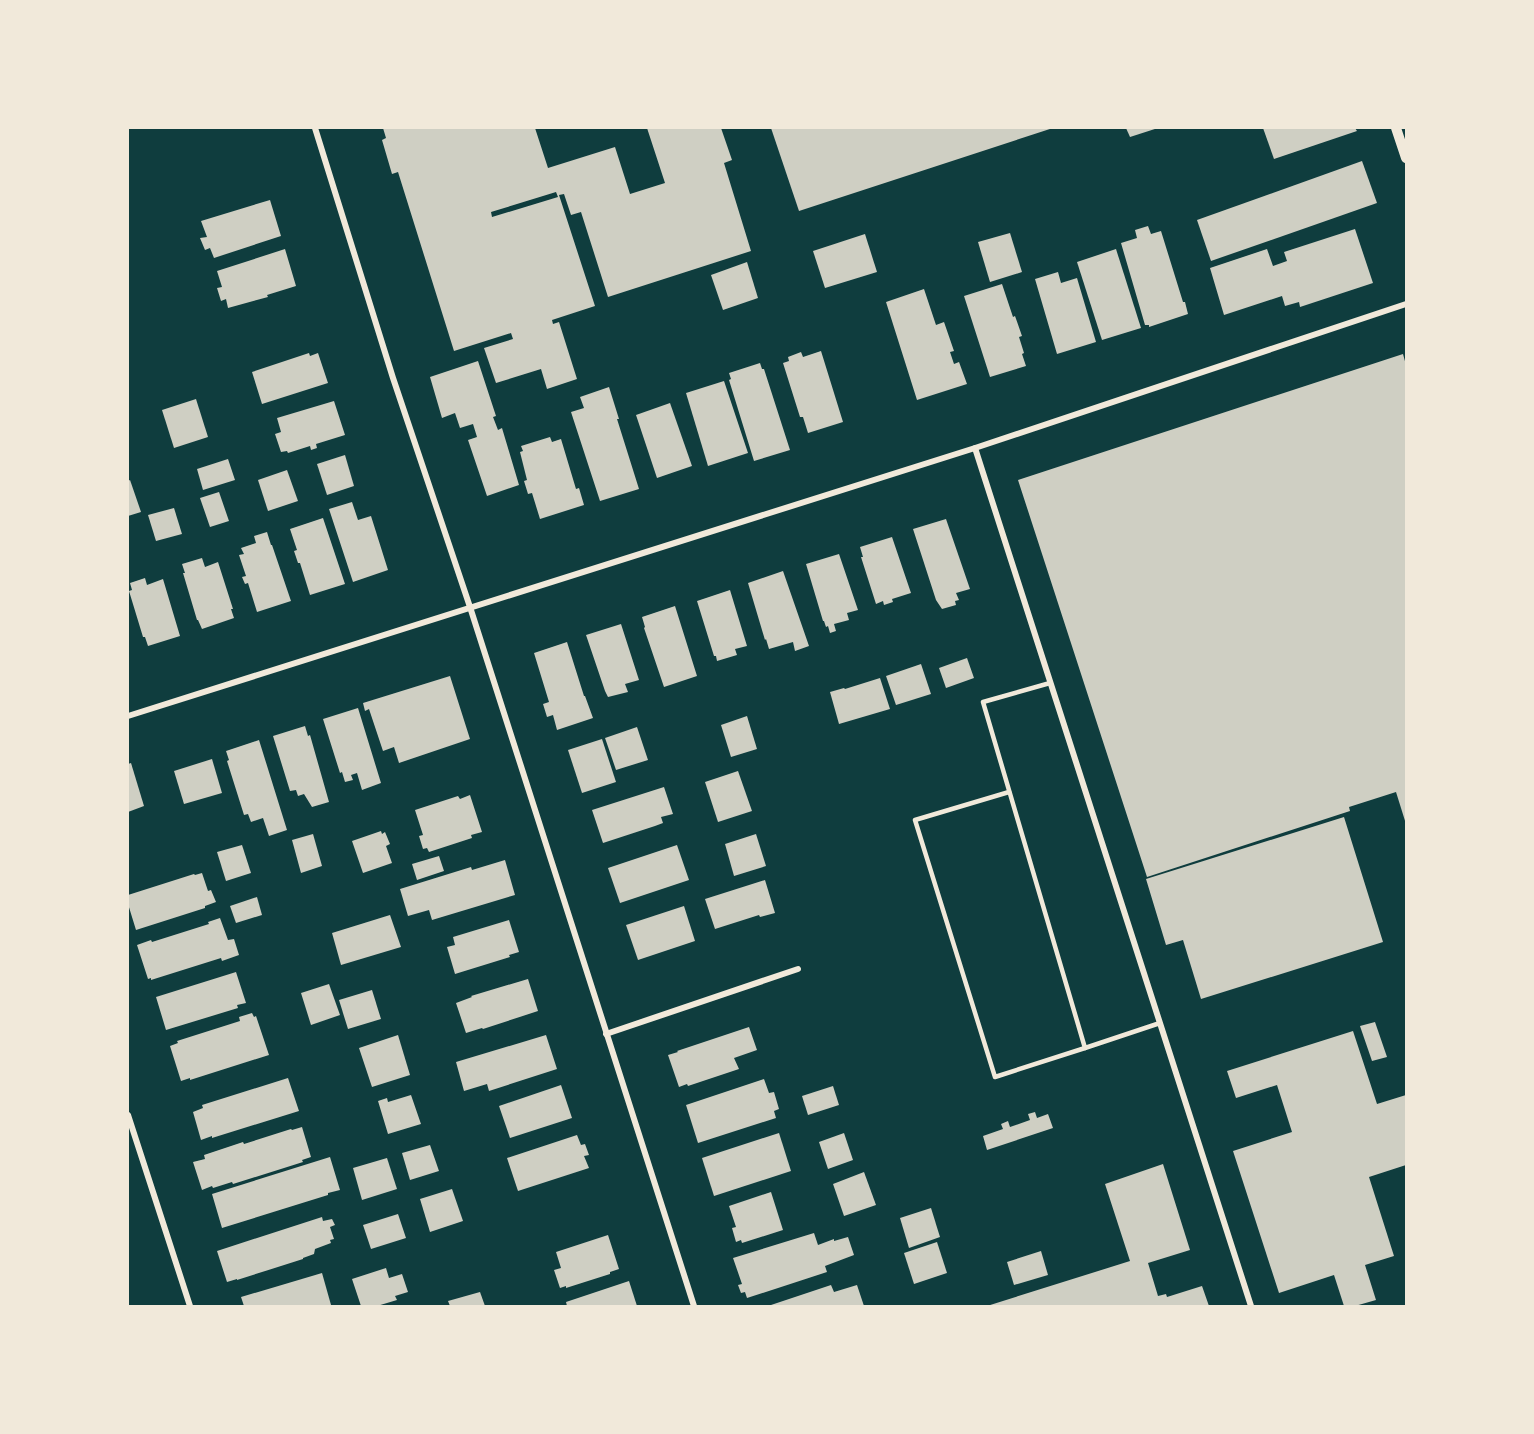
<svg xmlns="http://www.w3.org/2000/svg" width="1534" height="1434" font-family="Georgia,serif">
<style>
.building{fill:#cfcfc3;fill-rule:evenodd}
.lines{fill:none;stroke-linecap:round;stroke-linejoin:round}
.service{stroke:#f1e9da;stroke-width:4.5}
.minor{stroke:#f1e9da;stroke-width:6}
.tertiary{stroke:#f1e9da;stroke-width:10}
</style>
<rect width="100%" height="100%" fill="#0f3d3e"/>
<!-- building -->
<g class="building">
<path d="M383,128h152l13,40 67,-21 15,47 35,-11 -18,-55h74l11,32 -8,3 27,88 -143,46 -27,-85 -10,3 -7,-21 -5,1 36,111 -43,14 1,4 6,-2 18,57 -30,10 -6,-20 -45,14 -12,-35 29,-9 -2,-6 -57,18 -56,-179 -6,2 -10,-34 4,-2zM556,192l2,5 -66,20 -1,-5z"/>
<polygon points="771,128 1053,128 799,211"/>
<polygon points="1126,128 1158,128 1130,137"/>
<polygon points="1263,128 1355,128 1357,131 1274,159"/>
<polygon points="1362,161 1377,203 1211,261 1197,220"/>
<polygon points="270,200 281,236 214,258 210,248 205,250 200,238 207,237 201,221"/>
<polygon points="1148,226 1151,234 1161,231 1183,302 1185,302 1188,314 1149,327 1149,325 1145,325 1121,243 1137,238 1135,230"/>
<polygon points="1355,229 1373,283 1300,307 1299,302 1285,306 1282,296 1224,315 1210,268 1267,249 1273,266 1287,261 1284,252"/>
<polygon points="1010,233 1022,272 990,282 978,242"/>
<polygon points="865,234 877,272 825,288 813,251"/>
<polygon points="285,249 296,286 267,295 268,297 228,308 226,299 221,301 217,288 222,287 217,271"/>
<polygon points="1116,249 1141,328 1102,340 1077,262"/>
<polygon points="747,262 758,298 723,310 711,275"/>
<polygon points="1058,272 1061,283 1077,278 1096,342 1057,354 1035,279"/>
<polygon points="1002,284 1013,317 1015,316 1022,336 1019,337 1024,353 1022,354 1026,366 990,377 964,296"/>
<polygon points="924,289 936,325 944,322 954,351 950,352 954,364 959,362 967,384 917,400 886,302"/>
<polygon points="821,351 843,422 808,433 803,417 800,417 783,363 789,361 788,357 801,352 803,357"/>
<polygon points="309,353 310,356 318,353 328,383 262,404 252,372"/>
<polygon points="1403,354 1406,365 1406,824 1396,792 1349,807 1350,811 1147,877 1018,480"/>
<polygon points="478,361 496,416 493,417 498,430 502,428 519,485 487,496 468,440 477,437 473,424 460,428 455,413 442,418 430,377"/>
<polygon points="760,363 762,369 764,369 790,450 754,461 729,380 731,379 729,373"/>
<polygon points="724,381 748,453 708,466 686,393"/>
<polygon points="609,387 619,419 617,419 639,489 600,501 571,412 584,408 580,397"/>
<polygon points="196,399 208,437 174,448 162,410"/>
<polygon points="334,401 345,435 316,444 317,448 311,450 310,446 288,453 287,451 281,452 275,434 281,432 277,418"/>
<polygon points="670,403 692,466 657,478 636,415"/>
<polygon points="550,437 552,442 561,439 576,489 579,488 584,505 540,519 532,493 528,494 524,481 527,480 520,452 523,451 521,446"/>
<polygon points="345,455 354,486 327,495 317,464"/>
<polygon points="228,459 235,480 203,490 197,469"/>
<polygon points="287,470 298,501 268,511 258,480"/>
<polygon points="130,480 141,512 128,516 128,481"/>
<polygon points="219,492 229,521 210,527 200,498"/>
<polygon points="352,502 358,520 371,516 388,570 353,582 329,509"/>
<polygon points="174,508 182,534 156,541 148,515"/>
<polygon points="323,518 345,584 310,595 300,563 298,563 294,551 297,550 290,529"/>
<polygon points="946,519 970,589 956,593 959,600 955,601 956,605 942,609 936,600 913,529"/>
<polygon points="267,532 271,545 272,545 291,601 257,612 248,583 245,584 242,577 246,576 239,555 244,554 241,548 256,543 254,536"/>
<polygon points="892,537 911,593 892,599 893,602 884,605 883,601 876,604 861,557 863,557 860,547"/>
<polygon points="839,554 858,610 847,613 849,620 834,624 836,631 830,633 828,626 826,627 824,621 823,621 806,564"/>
<polygon points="202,558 205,567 218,562 233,609 231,609 234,618 202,629 198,620 197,620 183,573 185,573 182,564"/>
<polygon points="783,571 809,646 795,651 793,642 769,649 766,639 765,640 748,583"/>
<polygon points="145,578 147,585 163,579 180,636 148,646 145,637 143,637 129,591 132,590 130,583"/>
<polygon points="730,590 747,646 735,649 737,655 717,661 716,656 714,656 697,601"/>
<polygon points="675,606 697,676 664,687 644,628 645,627 642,617"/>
<polygon points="621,624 639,680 625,684 628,692 608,697 605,691 586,635"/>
<polygon points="567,642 584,696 585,696 593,718 557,730 553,715 547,717 543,704 549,702 534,653"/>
<polygon points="967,658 974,678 946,688 939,668"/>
<polygon points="921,664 931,694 896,705 886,676"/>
<polygon points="450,676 470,739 399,763 394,747 383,751 369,709 365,711 363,703"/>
<polygon points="880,678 890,709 839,724 830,692 844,688 845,689"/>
<polygon points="358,708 381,783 362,790 357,773 351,775 353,780 345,782 342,772 340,773 323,719"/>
<polygon points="747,716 757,749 731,757 721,725"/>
<polygon points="305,726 308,736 310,735 329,802 312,807 304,794 298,796 296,790 290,791 273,736"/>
<polygon points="637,727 648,760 616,770 605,738"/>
<polygon points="602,739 616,782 582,793 568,750"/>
<polygon points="259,740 287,830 269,836 263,818 251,822 248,814 244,815 227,761 229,760 226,751"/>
<polygon points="212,759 222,793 184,804 174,771"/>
<polygon points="131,763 144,806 128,812 128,764"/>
<polygon points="738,771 752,811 718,822 705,782"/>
<polygon points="664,787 673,814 661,817 663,823 655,826 603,843 592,810"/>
<polygon points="470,795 482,832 471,835 472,838 429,852 427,848 423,849 419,836 423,835 415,810 458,796 460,799"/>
<polygon points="1344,817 1383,942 1201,999 1183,940 1166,945 1146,879"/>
<polygon points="381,831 382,834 385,832 390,844 386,846 392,863 363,873 352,841"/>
<polygon points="313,834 322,866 301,873 292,840"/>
<polygon points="756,834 766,866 734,876 725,844"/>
<polygon points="242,845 251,873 226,881 217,852"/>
<polygon points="677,845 689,880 620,903 608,868"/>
<polygon points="439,856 444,871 417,880 412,864"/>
<polygon points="505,860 515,895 432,920 429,910 408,916 400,889 471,867 472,870"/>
<polygon points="202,873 208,891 211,890 216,902 205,906 205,908 136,930 128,904 128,895 194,874 195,875"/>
<polygon points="765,880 775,913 760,917 759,915 715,929 705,899"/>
<polygon points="257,897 262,915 236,923 230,906"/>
<polygon points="684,906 695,941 638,960 626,925"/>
<polygon points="390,915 401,947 341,965 332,933"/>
<polygon points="220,918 228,940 234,939 239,955 222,961 221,958 151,980 151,978 148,979 137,945 151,940 152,942 209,924 208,922"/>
<polygon points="509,920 519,952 509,955 510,957 455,974 447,947 455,945 453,937"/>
<polygon points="236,972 246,1003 237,1005 238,1008 166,1030 156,997"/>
<polygon points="528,979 538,1011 483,1029 482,1028 466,1033 456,1003 472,997 471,996"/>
<polygon points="329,984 340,1015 311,1025 301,993"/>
<polygon points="372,990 381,1019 348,1029 339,1000"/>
<polygon points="252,1013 254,1017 256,1016 269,1055 190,1080 190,1078 181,1081 170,1046 178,1043 177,1041 240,1021 239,1017"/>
<polygon points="1375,1022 1387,1057 1372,1061 1360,1026"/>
<polygon points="749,1027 757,1050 734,1058 739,1069 688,1086 687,1084 679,1087 668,1055 678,1052 677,1051"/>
<polygon points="1353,1031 1377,1104 1406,1095 1406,1165 1369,1177 1394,1256 1365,1265 1376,1300 1355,1306 1344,1306 1334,1275 1279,1293 1233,1151 1292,1132 1277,1085 1236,1098 1227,1071"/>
<polygon points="398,1035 410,1075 372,1087 359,1048"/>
<polygon points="546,1035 557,1069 489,1091 487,1084 464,1091 456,1062"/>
<polygon points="288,1078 299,1111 212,1138 212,1136 201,1140 193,1112 203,1108 202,1105"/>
<polygon points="764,1079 769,1093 774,1092 779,1109 774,1111 776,1118 698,1143 686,1105"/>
<polygon points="561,1085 572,1118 510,1138 499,1106"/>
<polygon points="833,1086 839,1105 808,1115 802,1096"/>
<polygon points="411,1095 421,1124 388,1134 378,1101 387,1098 388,1102"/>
<polygon points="1035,1112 1037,1118 1048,1114 1053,1128 987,1150 983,1136 1003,1129 1001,1124 1008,1121 1010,1127 1030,1120 1028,1114"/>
<polygon points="302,1127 311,1157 302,1160 303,1162 233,1184 232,1182 213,1188 212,1186 202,1190 193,1162 205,1159 204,1155 243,1142 244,1144 291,1129 292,1130"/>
<polygon points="779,1133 791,1171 714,1196 702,1158"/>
<polygon points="844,1133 853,1160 828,1169 819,1142"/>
<polygon points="577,1135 581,1145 585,1144 589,1155 584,1156 589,1168 518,1191 507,1158"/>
<polygon points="430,1145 439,1171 410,1180 402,1153"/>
<polygon points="330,1157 340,1190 328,1193 328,1195 222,1228 212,1194"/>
<polygon points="387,1158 397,1189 362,1200 353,1168"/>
<polygon points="1163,1164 1190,1250 1148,1263 1158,1296 1166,1294 1167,1297 1202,1286 1209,1306 987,1306 1130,1261 1105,1184"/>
<polygon points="864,1172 876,1205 844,1216 833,1184"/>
<polygon points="452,1189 463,1221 430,1232 420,1199"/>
<polygon points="771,1192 783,1230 742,1243 741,1240 736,1242 732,1228 736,1227 729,1206"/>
<polygon points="931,1208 940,1237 909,1248 900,1218"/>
<polygon points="398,1214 406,1238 371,1249 363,1225"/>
<polygon points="322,1217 323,1221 332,1219 335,1225 330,1227 334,1239 330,1240 331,1243 315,1249 314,1254 303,1258 303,1259 237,1280 237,1279 227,1282 217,1251"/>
<polygon points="814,1233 818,1245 834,1239 834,1241 848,1237 854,1255 825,1266 827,1272 747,1298 745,1292 741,1293 738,1285 742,1284 733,1258"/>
<polygon points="608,1235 619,1269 610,1272 610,1274 566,1288 566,1286 560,1288 554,1270 561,1268 556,1252"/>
<polygon points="937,1242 947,1273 914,1284 904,1253"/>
<polygon points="1041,1251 1048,1275 1014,1285 1007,1262"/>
<polygon points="386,1268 389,1278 402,1274 408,1292 395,1296 397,1300 377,1306 361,1306 352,1279"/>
<polygon points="322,1273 331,1305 327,1306 244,1306 241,1297"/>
<polygon points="629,1281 637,1306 567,1306 566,1302"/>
<polygon points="831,1285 834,1292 857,1285 864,1306 768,1306"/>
<polygon points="480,1292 485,1306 450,1306 448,1301"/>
</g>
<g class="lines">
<!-- service -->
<g class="service">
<polyline points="1050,683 983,702 1085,1048 1160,1023"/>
<polyline points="1009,792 915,820 995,1077 1085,1048"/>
</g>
<!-- minor -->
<g class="minor">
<polyline points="315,128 393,378 470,607 694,1306"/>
<polyline points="975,448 1251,1306"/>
<polyline points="128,716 975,448 1406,304"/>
<polyline points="606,1034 798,969"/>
<polyline points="128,1115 190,1306"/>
</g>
<!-- tertiary -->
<polyline class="tertiary" points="1396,128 1406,158"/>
</g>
<!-- border -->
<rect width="1534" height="1434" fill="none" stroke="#f1e9da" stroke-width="258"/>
</svg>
